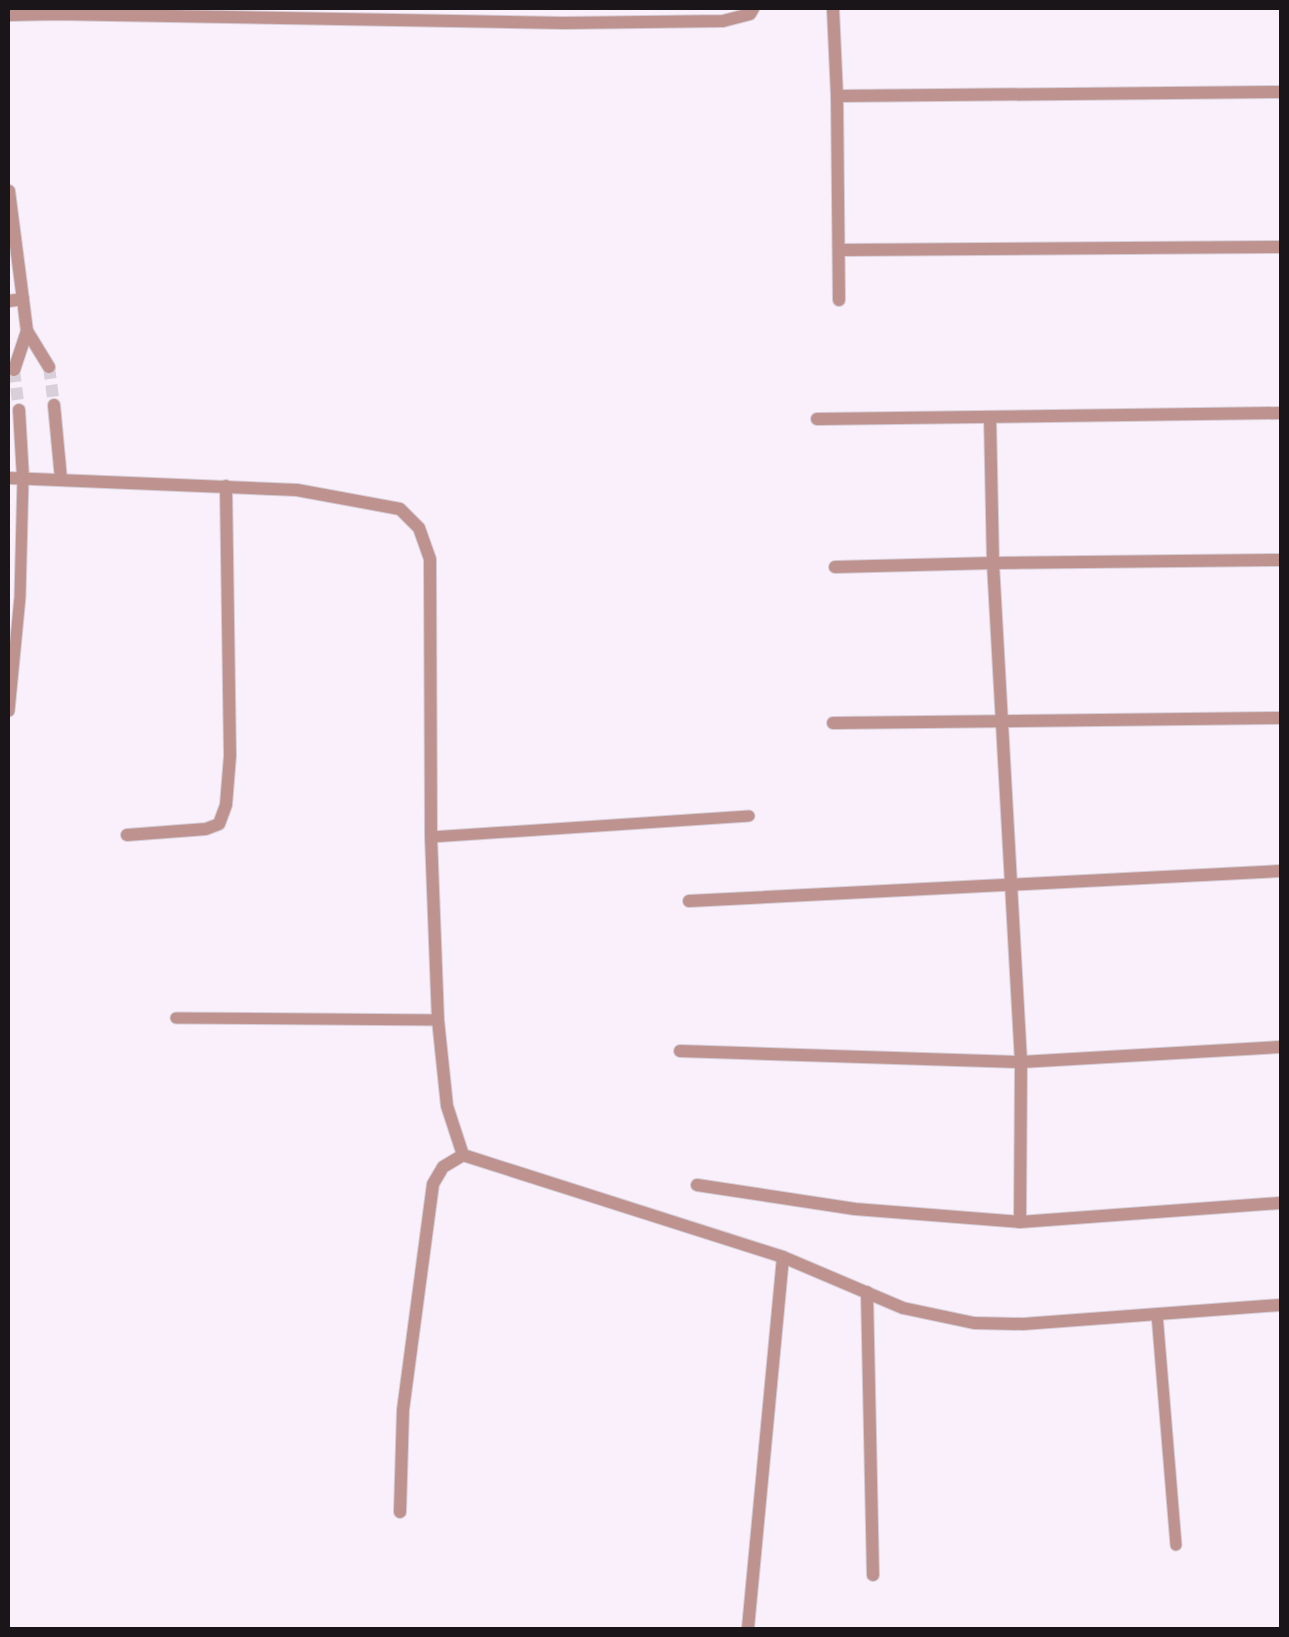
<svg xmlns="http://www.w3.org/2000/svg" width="1289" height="1637" font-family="'Varela Round',sans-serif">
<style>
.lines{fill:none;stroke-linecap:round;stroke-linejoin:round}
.minor-tunnel{stroke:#d8cfd9;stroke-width:12;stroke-dasharray:12 6;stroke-linecap:butt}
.service-casing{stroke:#d6cdd7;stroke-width:13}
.minor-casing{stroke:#d6cdd7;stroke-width:14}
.service{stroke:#be938f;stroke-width:11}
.minor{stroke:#be938f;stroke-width:12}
</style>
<rect width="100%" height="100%" fill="#faf0fb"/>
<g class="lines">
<!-- minor-tunnel -->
<g class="minor-tunnel">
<polyline points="49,367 54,405"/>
<polyline points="14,370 19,410"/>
</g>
<!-- service casing -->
<g class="service-casing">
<g id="service">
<polyline points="9,711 20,597 23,478"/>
<polyline points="431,837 749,816"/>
<polyline points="176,1018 438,1020"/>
<polyline points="1157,1314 1176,1545"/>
</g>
</g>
<!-- minor casing -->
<g class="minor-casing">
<g id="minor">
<polyline points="833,9 837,96 839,300"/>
<polyline points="9,15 55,14 564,23 723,21 750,14 753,9"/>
<polyline points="837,96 1280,92"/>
<polyline points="9,191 27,331 49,367"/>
<polyline points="839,250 1280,247"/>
<polyline points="9,301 23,299"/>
<polyline points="14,370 27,331"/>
<polyline points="54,405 61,479"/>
<polyline points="19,410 23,478"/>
<polyline points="990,417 993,563 1021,1062 1020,1222"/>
<polyline points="817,419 1280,413"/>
<polyline points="9,478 297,490 400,509 419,528 430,559 431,837 438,1020 447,1106 463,1155"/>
<polyline points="835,567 993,563 1280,560"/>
<polyline points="833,723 1280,718"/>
<polyline points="127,835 206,829 219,824 226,805 230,756 226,486"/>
<polyline points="689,901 1280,871"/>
<polyline points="680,1051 1021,1062 1280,1047"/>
<polyline points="463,1155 783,1257 903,1308 974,1323 1023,1324 1280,1305"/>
<polyline points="697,1185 855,1209 1020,1222 1280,1203"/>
<polyline points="867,1292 873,1575"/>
<polyline points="400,1512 403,1410 433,1184 443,1167 463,1155"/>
<polyline points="748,1628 783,1257"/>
</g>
</g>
<!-- service -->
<use href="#service" class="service"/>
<!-- minor -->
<use href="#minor" class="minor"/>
</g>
<!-- border -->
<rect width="1289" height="1637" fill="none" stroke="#191519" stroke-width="20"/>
</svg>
